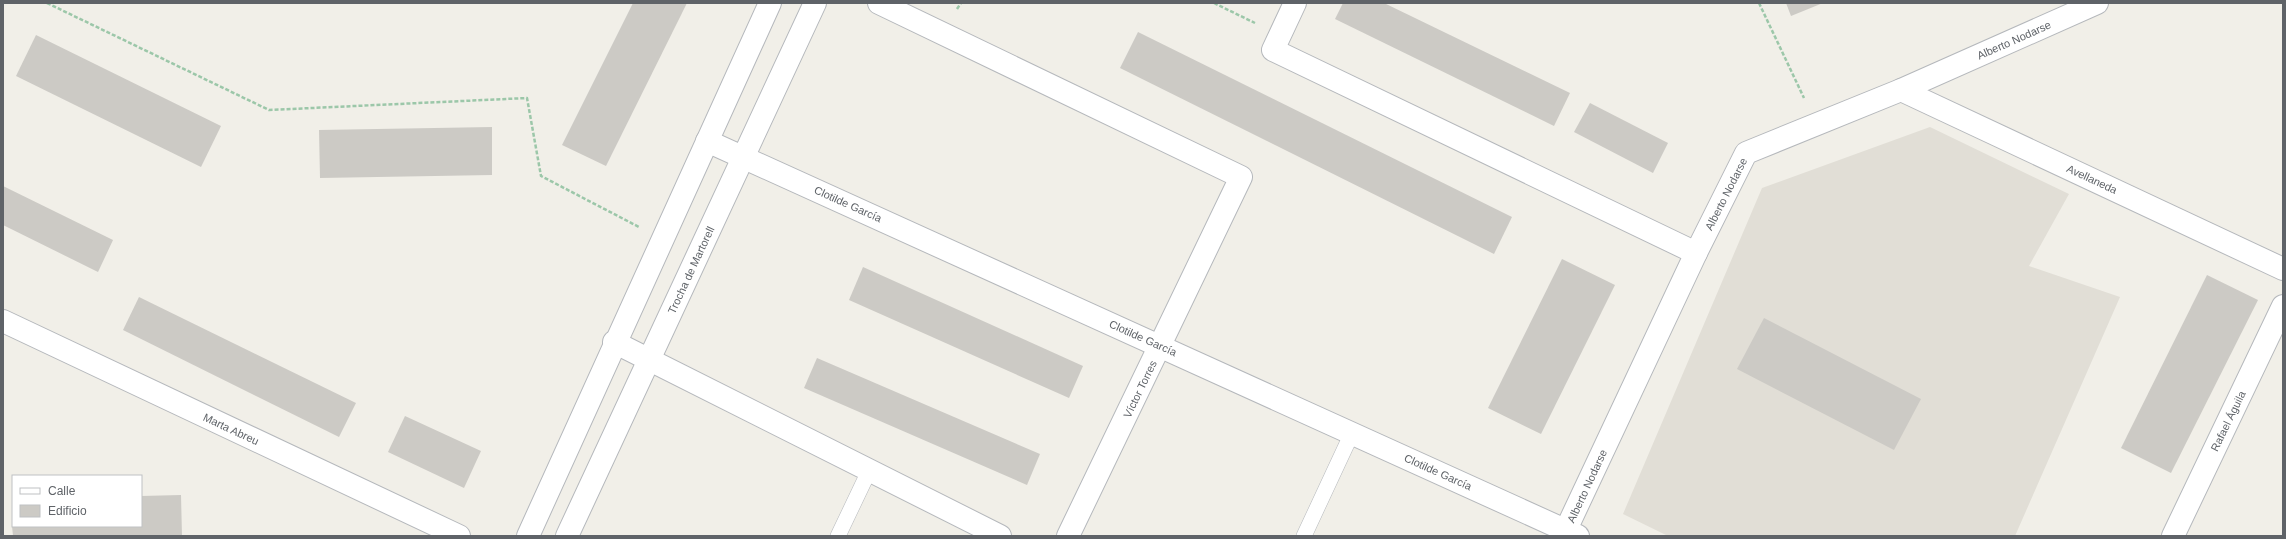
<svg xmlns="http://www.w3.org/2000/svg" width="2286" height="539" font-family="Helvetica,sans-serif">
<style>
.education{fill:#e1ded6}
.building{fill:#cccac5}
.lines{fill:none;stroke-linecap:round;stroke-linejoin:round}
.service-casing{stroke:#b5b8bc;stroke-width:16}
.minor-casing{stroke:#b5b8bc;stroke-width:24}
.tertiary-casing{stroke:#b5b8bc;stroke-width:24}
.path{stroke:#9cc7a9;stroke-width:2.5;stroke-dasharray:4 2;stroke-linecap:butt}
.service{stroke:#fff;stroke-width:15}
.minor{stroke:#fff;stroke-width:22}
.tertiary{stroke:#fff;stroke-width:22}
.labels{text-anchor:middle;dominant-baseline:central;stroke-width:3;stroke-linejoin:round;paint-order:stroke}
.street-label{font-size:11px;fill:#5f6368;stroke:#fff}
</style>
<rect width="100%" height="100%" fill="#f1efe8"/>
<!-- education -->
<polygon class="education" points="1930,127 2069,194 2029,266 2120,297 2015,536 1668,536 1623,514 1762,188"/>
<!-- building -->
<g class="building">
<polygon points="633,3 687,3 606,166 562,145"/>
<polygon points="1343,3 1384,3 1570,93 1554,126 1335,19"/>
<polygon points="1786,3 1823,3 1791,16"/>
<polygon points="1138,32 1512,217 1494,254 1120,68"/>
<polygon points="36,35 221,126 201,167 16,76"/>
<polygon points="1590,103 1668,143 1653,173 1574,132"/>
<polygon points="492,127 492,175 320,178 319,130"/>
<polygon points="3,186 113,240 98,272 3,225"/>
<polygon points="1562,259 1615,285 1541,434 1488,408"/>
<polygon points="863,267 1083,366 1069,398 849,300"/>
<polygon points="2207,275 2258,300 2171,473 2121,448"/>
<polygon points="139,297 356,403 339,437 123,330"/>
<polygon points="1764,318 1921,399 1894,450 1737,369"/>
<polygon points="817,358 1040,454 1027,485 804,388"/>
<polygon points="405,416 481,451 464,488 388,452"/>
<polygon points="181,495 182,536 13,536 12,526 141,526 141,496"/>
</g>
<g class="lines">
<!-- service casing -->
<g class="service-casing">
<g id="service">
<polyline points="838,536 869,471"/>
<polyline points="1304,536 1352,433"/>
</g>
</g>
<!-- minor casing -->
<g class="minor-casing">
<g id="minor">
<polyline points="879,3 1241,177 1068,536"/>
<polyline points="1295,3 1273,50 1696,253"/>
<polyline points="1901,90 2283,269"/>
<polyline points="707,141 1578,536"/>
<polyline points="3,321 459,536"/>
<polyline points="614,342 1000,536"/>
<polyline points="1563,536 1696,253 1746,153 1901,90 2097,3"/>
<polyline points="2173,536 2283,306"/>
</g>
</g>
<!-- tertiary casing -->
<g class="tertiary-casing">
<g id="tertiary">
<polyline points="528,536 770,3"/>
<polyline points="567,536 815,3"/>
</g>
</g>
<!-- path -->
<g class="path">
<polyline points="47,3 269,110 527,98 541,176 639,227"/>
<polyline points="1214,3 1255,23"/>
<polyline points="1759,3 1804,98"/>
<polyline points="957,9 961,3"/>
</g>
<!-- service -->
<use href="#service" class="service"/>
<!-- minor -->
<use href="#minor" class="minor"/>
<!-- tertiary -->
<use href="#tertiary" class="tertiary"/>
</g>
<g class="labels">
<!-- street labels -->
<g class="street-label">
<text transform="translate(2014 40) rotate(-24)">Alberto Nodarse</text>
<text transform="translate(2092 179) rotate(25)">Avellaneda</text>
<text transform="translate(1726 194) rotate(-63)">Alberto Nodarse</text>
<text transform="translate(848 204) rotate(24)">Clotilde García</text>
<text transform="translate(691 270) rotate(-65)">Trocha de Martorell</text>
<text transform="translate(1143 338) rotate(24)">Clotilde García</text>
<text transform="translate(1140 389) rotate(-64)">Víctor Torres</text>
<text transform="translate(2228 421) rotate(-64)">Rafael Águila</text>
<text transform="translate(231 429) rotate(25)">Marta Abreu</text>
<text transform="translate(1438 472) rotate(24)">Clotilde García</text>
<text transform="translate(1587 486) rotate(-65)">Alberto Nodarse</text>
</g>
</g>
<!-- border -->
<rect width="2286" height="539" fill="none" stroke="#5f6368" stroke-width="8"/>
<!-- legend -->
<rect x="12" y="475" width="130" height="52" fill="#ffffff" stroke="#bfc1c3"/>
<rect x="20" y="488" width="20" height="6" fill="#ffffff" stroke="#bfc1c3"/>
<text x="48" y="495" font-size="12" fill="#5f6368">Calle</text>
<rect x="20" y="505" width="20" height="12" fill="#cccac5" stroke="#bfc1c3"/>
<text x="48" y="515" font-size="12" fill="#5f6368">Edificio</text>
</svg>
